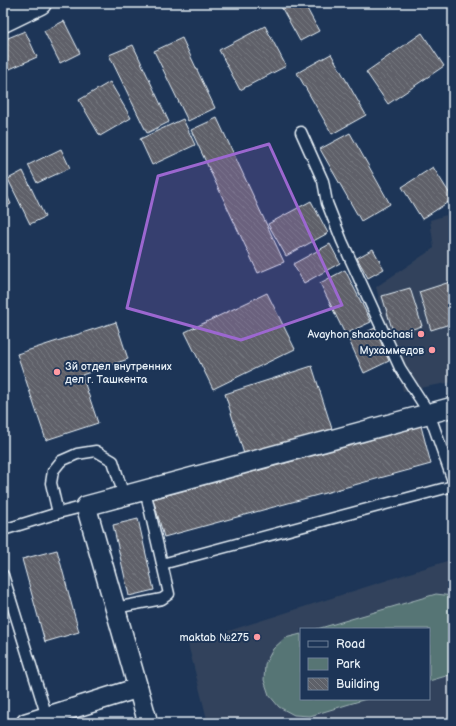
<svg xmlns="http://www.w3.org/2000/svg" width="456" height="726" font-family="'Balsamiq Sans',sans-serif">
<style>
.built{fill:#30425c;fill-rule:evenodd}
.green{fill:#577574;stroke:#a0b3b6}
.building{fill:url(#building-back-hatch);stroke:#e8f1f8}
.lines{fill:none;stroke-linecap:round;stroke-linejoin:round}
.service-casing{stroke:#e8f1f8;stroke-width:13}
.minor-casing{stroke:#e8f1f8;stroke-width:22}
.tertiary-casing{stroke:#e8f1f8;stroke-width:25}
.service{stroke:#1d3557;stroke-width:10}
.minor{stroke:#1d3557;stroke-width:19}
.tertiary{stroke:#1d3557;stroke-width:22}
.marked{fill:#9c67d0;fill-opacity:0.2;stroke:#9c67d0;stroke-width:3;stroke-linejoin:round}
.poi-dot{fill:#ff9aa2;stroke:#1d3557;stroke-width:1.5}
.labels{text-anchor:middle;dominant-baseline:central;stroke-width:4;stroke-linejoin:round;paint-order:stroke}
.poi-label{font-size:11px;fill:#e8f1f8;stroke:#1d3557;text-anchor:end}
</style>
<defs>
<pattern id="building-back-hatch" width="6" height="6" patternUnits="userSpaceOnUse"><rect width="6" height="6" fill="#5e6169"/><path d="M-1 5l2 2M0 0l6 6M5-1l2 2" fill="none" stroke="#75787f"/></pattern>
</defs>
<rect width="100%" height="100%" fill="#1d3557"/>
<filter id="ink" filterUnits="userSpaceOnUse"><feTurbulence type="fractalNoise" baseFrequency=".025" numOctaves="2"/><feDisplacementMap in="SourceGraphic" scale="8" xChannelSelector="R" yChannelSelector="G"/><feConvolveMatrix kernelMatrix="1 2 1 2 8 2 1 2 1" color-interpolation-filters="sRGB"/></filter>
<g filter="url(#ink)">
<!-- built -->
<g class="built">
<polygon points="453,213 453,382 403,391 376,287 434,248 430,220"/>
<path d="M453,559v164h-245l-20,-79zM301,629h128v70h-128z"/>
</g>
<!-- green -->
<g class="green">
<polygon points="436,594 453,596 453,674 429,681 429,629 317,629"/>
<polygon points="301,634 301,699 366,699 310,716 294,715 279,707 269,695 264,680 265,664 273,649 285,638"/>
</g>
<!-- building -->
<g class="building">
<polygon points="279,3 304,3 319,31 300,41"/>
<polygon points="64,21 80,53 60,63 44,31"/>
<polygon points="265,26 286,66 240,90 219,50"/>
<polygon points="25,31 37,57 3,72 3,40"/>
<polygon points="422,33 444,66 388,104 366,72"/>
<polygon points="182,38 215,108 188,121 154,51"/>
<polygon points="133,45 169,122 147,133 109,55"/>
<polygon points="331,54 366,115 332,134 297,73"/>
<polygon points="110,82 131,118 100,136 79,100"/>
<polygon points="217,118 284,262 258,273 191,130"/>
<polygon points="183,119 195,145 152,165 140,139"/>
<polygon points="350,133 390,204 361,221 320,149"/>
<polygon points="61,149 70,168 37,183 28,165"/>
<polygon points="433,167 453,199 422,219 402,187"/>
<polygon points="23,171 45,217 30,224 8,179"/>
<polygon points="3,187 11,204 3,208"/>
<polygon points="311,201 328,233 286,256 268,224"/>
<polygon points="330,244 340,263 304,283 293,264"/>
<polygon points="373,249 384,269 368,278 357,258"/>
<polygon points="345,270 371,322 345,334 320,283"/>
<polygon points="453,281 453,323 431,330 419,292"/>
<polygon points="410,288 422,326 394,335 382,296"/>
<polygon points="267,293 295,349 213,389 185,332"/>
<polygon points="116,322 128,359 82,375 98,423 46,440 17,354"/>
<polygon points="375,328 389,361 364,373 349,340"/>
<polygon points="312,366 332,429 245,457 225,394"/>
<polygon points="421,426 431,464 164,537 153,499"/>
<polygon points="138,519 154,590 129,596 113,525"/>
<polygon points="57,550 79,632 45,642 22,559"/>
</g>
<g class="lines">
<!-- service casing -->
<g class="service-casing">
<g id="service">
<polyline points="301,132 323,181 327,203 342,241 400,368 429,413 453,481"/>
<polyline points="58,513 51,483 53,471 61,461 77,454 96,451 113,461 124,496"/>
<polyline points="3,530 58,513 86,506"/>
<polyline points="162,564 453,486"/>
<polyline points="3,575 47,717"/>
<polyline points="115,608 162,599 169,594 145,490"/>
</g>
</g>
<!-- minor casing -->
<g class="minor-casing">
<g id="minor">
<polyline points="26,723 138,688"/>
<polyline points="148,723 86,506 453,407"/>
</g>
</g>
<!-- tertiary casing -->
<g class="tertiary-casing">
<polyline id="tertiary" points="3,21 40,3"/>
</g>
<!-- service -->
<use href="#service" class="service"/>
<!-- minor -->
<use href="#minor" class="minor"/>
<!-- tertiary -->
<use href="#tertiary" class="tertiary"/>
</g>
</g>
<!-- marked area -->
<path class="marked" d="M269,144l73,161 -101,35 -114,-32 31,-132z"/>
<!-- markers -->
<g class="poi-dot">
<circle cx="421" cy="334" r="4"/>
<circle cx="432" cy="350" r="4"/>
<circle cx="57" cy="372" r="4"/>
<circle cx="257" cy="637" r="4"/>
</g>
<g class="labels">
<!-- poi labels -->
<g class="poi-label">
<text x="413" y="334">Avayhon shaxobchasi</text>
<text x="424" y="350">Мухаммедов</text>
<text x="65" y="366" text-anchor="start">3й отдел внутренних<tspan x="65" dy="13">дел г. Ташкента</tspan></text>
<text x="249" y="637">maktab №275</text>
</g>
</g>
<!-- margin -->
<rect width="456" height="726" fill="none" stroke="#1d3557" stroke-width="16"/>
<rect x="8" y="8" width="440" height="710" fill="none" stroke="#e8f1f8" stroke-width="1.5" filter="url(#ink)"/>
<!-- legend -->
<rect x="300" y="628" width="130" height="72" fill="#1d3557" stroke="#6e8097"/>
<rect x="308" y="641" width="20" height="6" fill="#1d3557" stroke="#6e8097"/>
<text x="336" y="648" font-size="12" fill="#e8f1f8">Road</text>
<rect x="308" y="658" width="20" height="12" fill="#577574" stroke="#6e8097"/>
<text x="336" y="668" font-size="12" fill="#e8f1f8">Park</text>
<rect x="308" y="678" width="20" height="12" fill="url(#building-back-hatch)" stroke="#6e8097"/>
<text x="336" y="688" font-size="12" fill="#e8f1f8">Building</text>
</svg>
